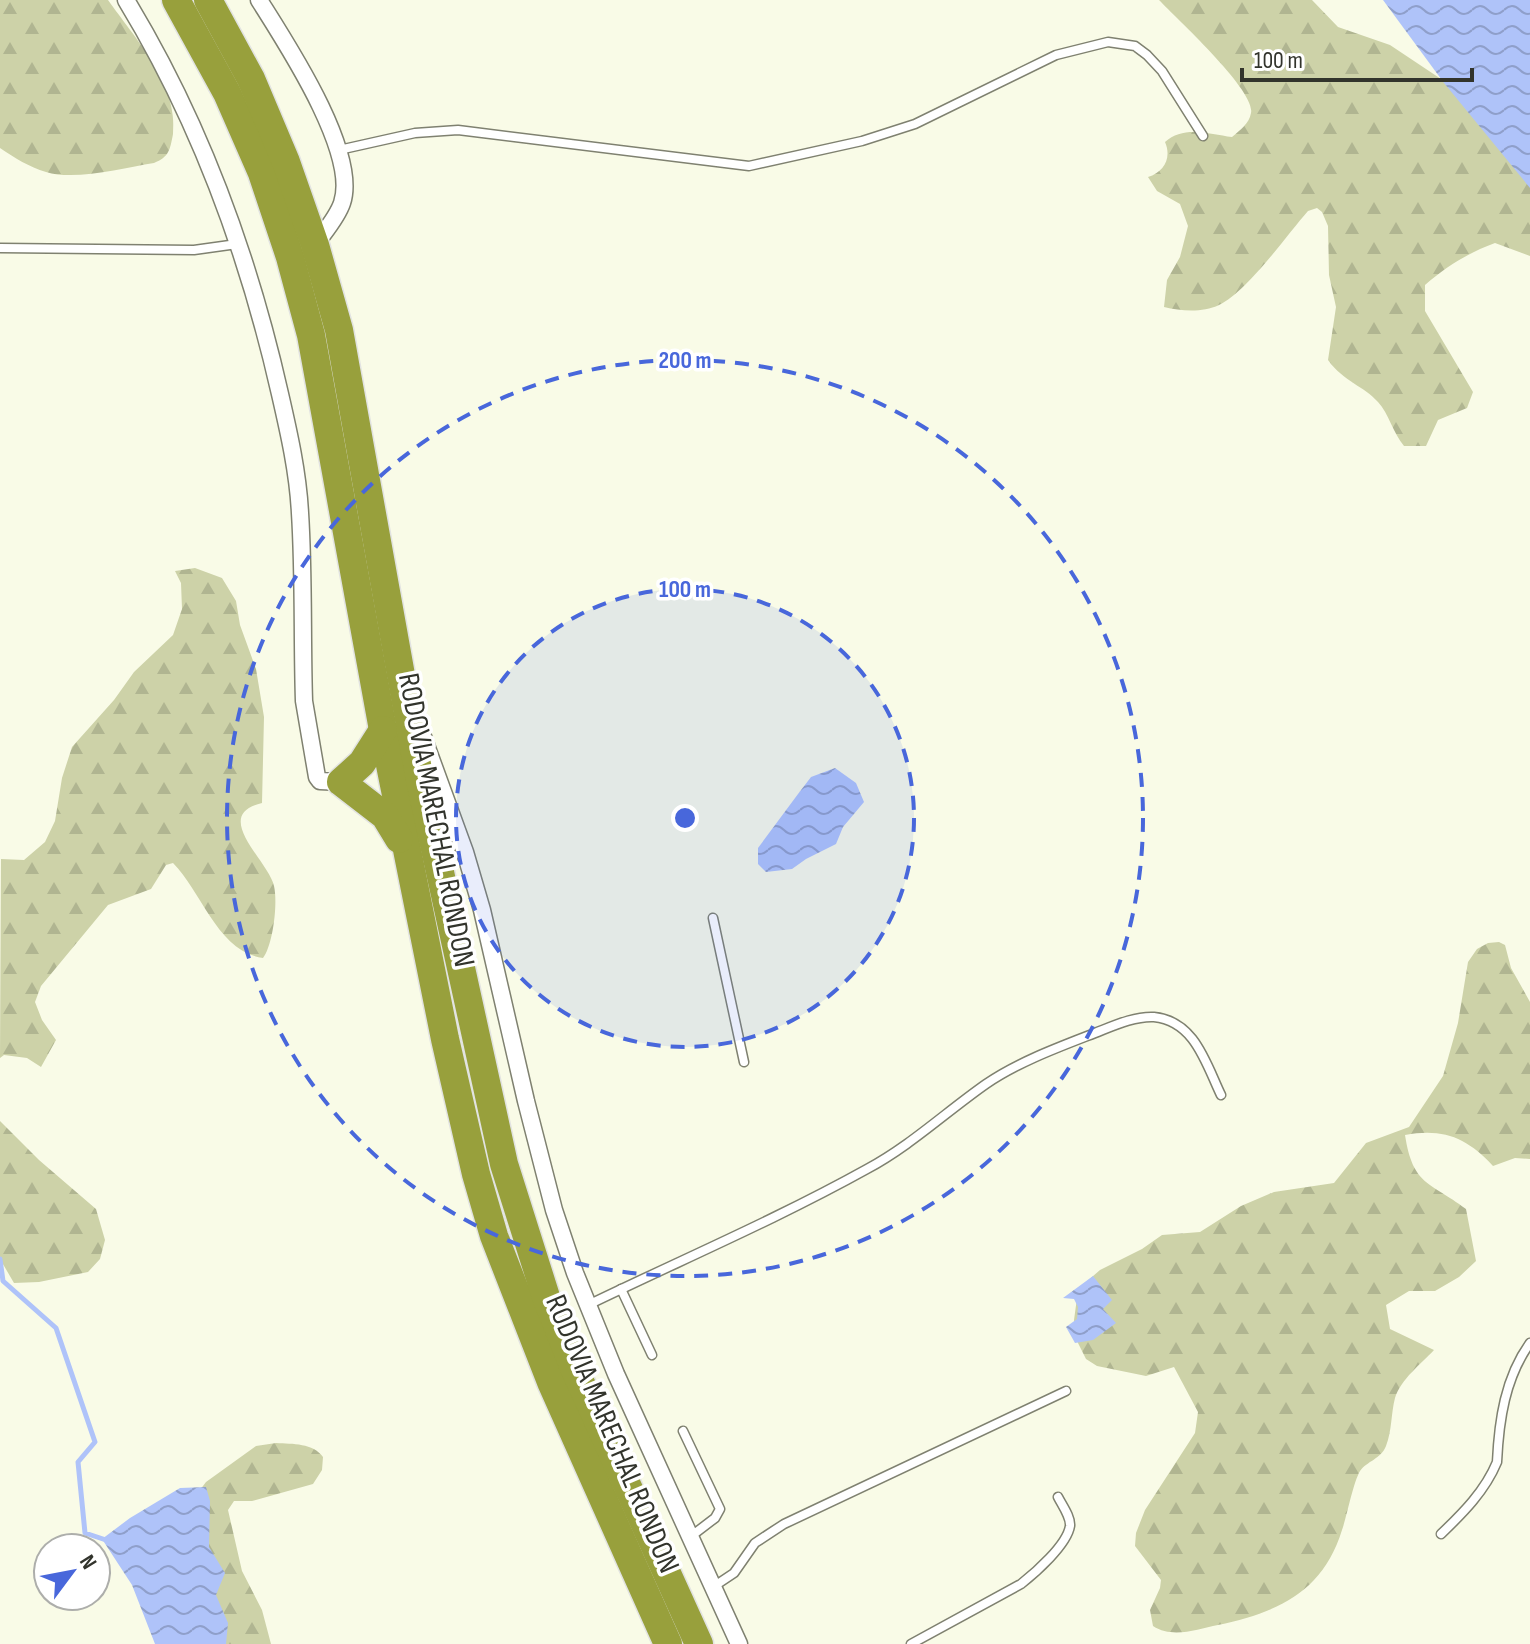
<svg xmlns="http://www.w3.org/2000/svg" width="1530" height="1644" font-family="'Sofia Sans Condensed',sans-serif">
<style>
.forest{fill:url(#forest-firs)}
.water{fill:url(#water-waves)}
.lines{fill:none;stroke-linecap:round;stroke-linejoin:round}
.stream{stroke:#afc3f9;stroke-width:5}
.lane-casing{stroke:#7f8170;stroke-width:11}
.street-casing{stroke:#7f8170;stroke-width:19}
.highway-casing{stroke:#e2e3e1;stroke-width:31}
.lane{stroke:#fff;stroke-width:8}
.street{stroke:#fff;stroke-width:16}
.highway{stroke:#98a03c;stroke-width:28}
.ring{fill:none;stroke:#4867db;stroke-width:4;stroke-dasharray:14 10}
.labels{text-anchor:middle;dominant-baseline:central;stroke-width:7;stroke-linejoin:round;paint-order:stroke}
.street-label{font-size:30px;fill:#32342c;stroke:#fff}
.centre{fill:#4867db;stroke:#fff;stroke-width:4}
.ring-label{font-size:24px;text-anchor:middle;font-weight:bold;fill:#4867db;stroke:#fff;stroke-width:7;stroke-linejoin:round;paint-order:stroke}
</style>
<defs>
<pattern id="forest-firs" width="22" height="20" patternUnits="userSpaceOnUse" patternTransform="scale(2)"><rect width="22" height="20" fill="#cdd2a8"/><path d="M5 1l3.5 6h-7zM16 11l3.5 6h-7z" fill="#b0b591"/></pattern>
<pattern id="water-waves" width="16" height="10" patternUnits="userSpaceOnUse" patternTransform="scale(2)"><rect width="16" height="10" fill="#afc3f9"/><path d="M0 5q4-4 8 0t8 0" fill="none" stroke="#8f9fca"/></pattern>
</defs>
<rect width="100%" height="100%" fill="#f9fbe7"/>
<!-- forest -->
<g class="forest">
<path d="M0,0h108c26,37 71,85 65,134 -3,16 -4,23 -19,29 -31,5 -79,18 -108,9 -17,-5 -31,-14 -46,-24z"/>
<path d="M1159,0h153l26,27 52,18 63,42 77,83v86l-35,-13c-27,10 -48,23 -70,42v26l48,81 -6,16 -29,12 -12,26h-22c-11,-13 -15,-32 -26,-44 -14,-16 -34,-20 -50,-42l8,-53 -7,-32 -1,-49 -6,-14 -5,-4 -9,3c-22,25 -61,81 -89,94 -17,8 -38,6 -55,2l3,-27 13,-23 8,-31 -8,-22 -23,-13 -9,-14c16,-5 24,-19 17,-35 18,-17 45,-8 67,-5 8,-7 17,-13 19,-24 5,-22 -74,-94 -92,-113z"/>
<path d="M195,568l27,10 14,23 4,24 16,44 8,48 -2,86c-52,12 7,58 12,83 4,17 -1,59 -11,72 -45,-6 -61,-66 -90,-95l-7,2 -15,24 -43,16 -67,81 -6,16 7,18 14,20 -15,27 -14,-9 -23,-3 -4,3 1,-199 23,1 21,-18 10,-21 7,-43 10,-31 42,-47 20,-28 39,-37 9,-26 -1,-26 -6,-12z"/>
<path d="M1499,942l6,3 6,23 19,34v157l-15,-1 -22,8c-26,-28 -49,-38 -88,-31 8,51 24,46 61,74l10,52 -17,16 -24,14h-26l-23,14 4,24 44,21c-13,14 -33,29 -39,48 -4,15 -3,33 -9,48 -5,13 -19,15 -26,25 -7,12 -13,45 -18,59 -19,62 -64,82 -124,95 -21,4 -45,14 -65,1l-3,-16 10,-22 1,-8 -26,-34 1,-13 9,-23 50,-77 3,-21 -24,-45 -28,9 -49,-10 -11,-7 -9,-18 -3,-21 3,-22 8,-15 15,-13 42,-21 20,-14 38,-3 41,-26 33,-14 60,-9 32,-40 43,-16 34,-51 15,-53 10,-61 9,-13 11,-6z"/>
<polygon points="0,1121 39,1160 96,1209 105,1240 100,1259 88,1272 39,1282 14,1283 0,1259"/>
<path d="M276,1443c17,1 37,0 47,14l-1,13 -9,14 -61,17h-18l-6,9 14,61 20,39 9,34h-74l-6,-142 15,-20 50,-36z"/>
</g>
<!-- water -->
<g class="water">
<polygon points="1383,0 1530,0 1530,188 1444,83"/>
<polygon points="835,768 856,783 864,802 843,827 836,844 806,859 792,869 766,872 758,864 758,848 798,794 811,777"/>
<polygon points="1093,1276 1112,1300 1103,1309 1116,1323 1093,1340 1075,1343 1066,1327 1077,1319 1078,1307 1074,1299 1063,1298"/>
<polygon points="206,1487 210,1501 209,1547 225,1573 216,1595 228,1623 226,1644 155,1644 132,1585 102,1539 130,1518 180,1488"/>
</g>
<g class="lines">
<!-- stream -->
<polyline class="stream" points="0,1259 3,1281 56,1328 95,1442 78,1462 85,1533 106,1540"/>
<!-- lane casing -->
<g class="lane-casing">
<g id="lane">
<polyline points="339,150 415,133 458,130 749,166 862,141 915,124 1056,55 1108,42 1135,46 1147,55 1162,71 1203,136"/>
<polyline points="0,248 194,250 237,244"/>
<polyline points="713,918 744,1062"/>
<polyline points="621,1289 652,1355"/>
<path d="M588,1305c93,-45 189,-86 279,-136 43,-23 79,-57 119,-85 32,-22 73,-37 109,-51 18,-7 39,-17 59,-16 41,4 52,47 67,78"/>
<polyline points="683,1431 720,1509 715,1518 690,1537"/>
<path d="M1441,1534c22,-21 44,-43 56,-72 2,-42 8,-84 33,-119"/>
<polyline points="713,1587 734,1573 755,1543 784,1524 1066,1391"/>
<path d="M911,1644l110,-60c14,-11 46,-39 49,-58 1,-9 -8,-21 -12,-29"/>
</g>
</g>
<!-- street casing -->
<g class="street-casing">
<g id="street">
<path d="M126,0c73,120 123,257 154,394 9,39 18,79 20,119 4,62 2,126 4,188l13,76 3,4 21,1"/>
<path d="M259,0c27,43 100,153 83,203 -5,15 -18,29 -27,42"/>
<polyline points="422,734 465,852 482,910 526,1101 554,1210 575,1273 616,1374 739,1644"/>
</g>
</g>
<!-- highway casing -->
<g class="highway-casing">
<g id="highway">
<polyline points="176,0 227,93 262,173 290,257 311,335 383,730 445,1039 476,1174 494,1236 551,1382 668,1644"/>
<polyline points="208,0 251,79 286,162 315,245 339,330 420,781 504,1164 546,1297 574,1368 699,1644"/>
<polyline points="383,730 362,763 341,782 385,816 399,839"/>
</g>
</g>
<!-- lane -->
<use href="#lane" class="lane"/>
<!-- street -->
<use href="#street" class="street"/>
<!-- highway -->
<use href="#highway" class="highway"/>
</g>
<!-- distance rings -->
<circle cx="685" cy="818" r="229" fill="#4867db" fill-opacity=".12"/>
<g class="ring">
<circle cx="685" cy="818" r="229"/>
<circle cx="685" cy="818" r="458"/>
</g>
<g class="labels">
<!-- street labels -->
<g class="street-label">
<text transform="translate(436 820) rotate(79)">RODOVIA MARECHAL RONDON</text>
<text transform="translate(612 1434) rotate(67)">RODOVIA MARECHAL RONDON</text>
</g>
</g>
<circle cx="685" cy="818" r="12" class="centre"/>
<g class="ring-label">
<text x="685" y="368">200 m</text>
<text x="685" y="597">100 m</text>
</g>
<!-- north arrow -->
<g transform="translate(72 1572) rotate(58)"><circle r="38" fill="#ffffff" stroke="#adaeab" stroke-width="2"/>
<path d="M0-6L14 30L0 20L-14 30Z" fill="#4867db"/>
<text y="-12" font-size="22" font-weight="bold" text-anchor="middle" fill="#32342c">N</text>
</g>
<!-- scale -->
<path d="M1242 68v12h230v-12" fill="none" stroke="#32342c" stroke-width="4"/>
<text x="1254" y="68" font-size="24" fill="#32342c" stroke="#ffffff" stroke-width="6" paint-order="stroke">100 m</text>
</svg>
